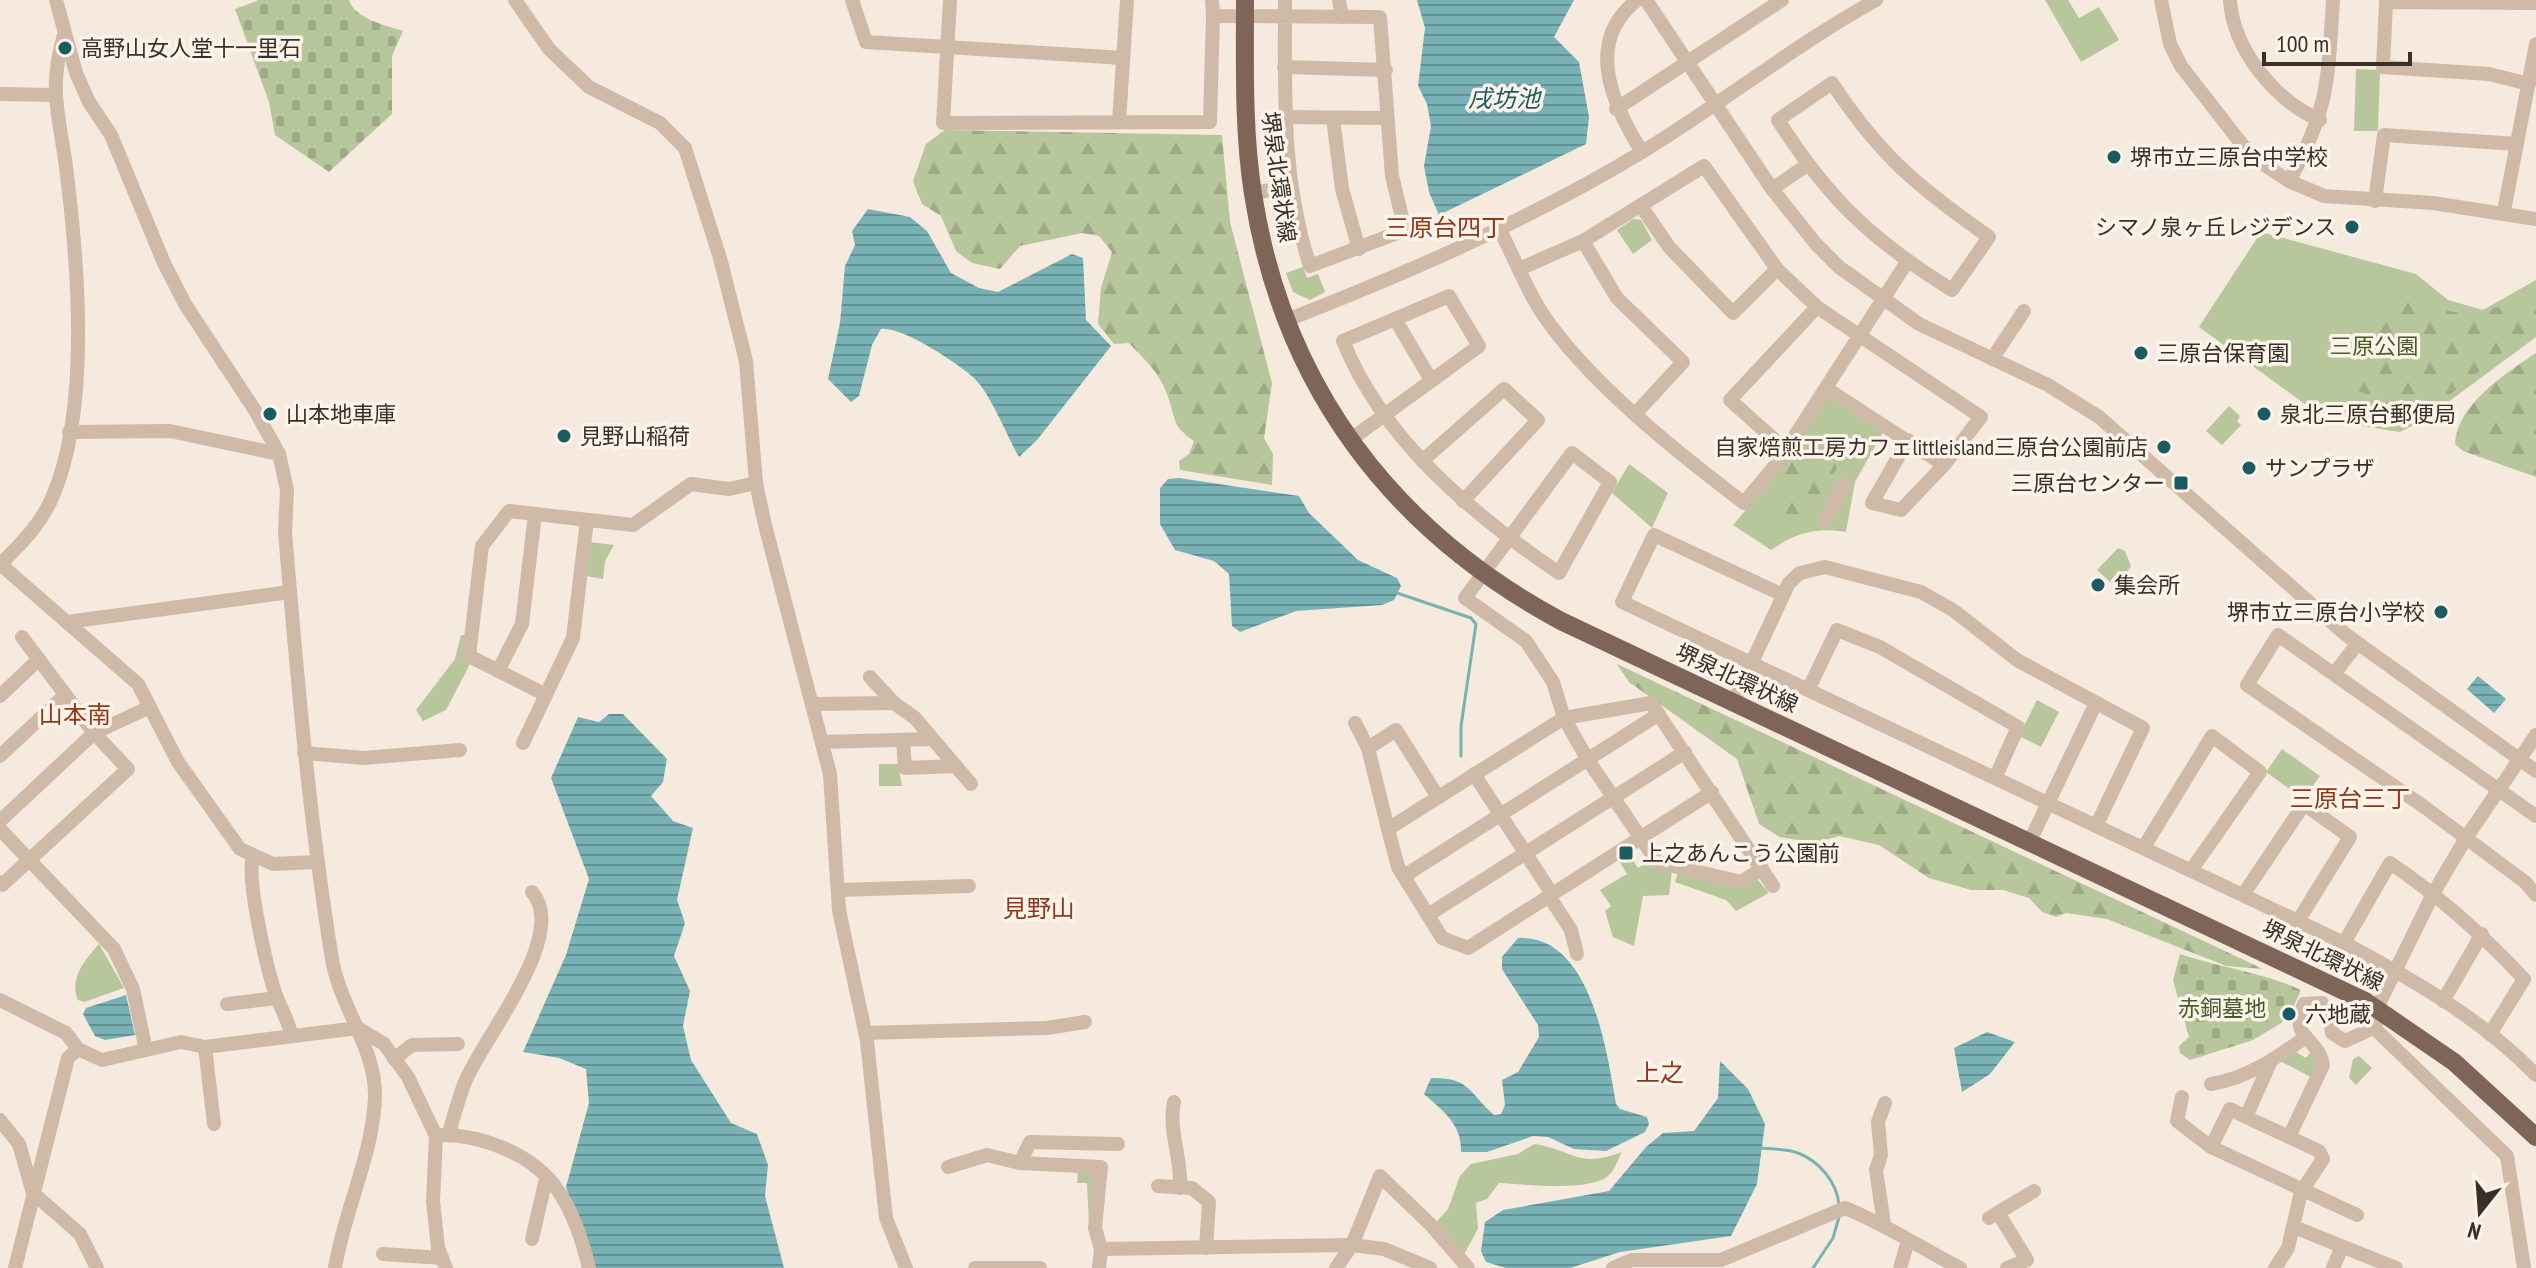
<svg xmlns="http://www.w3.org/2000/svg" width="2536" height="1268" font-family="'PT Sans Narrow','Noto Sans JP',sans-serif">
<style>
.green{fill:#b7c69b}
.forest{fill:url(#forest-firs)}
.cemetery{fill:url(#cemetery-stones)}
.water{fill:url(#water-rules)}
.lines{fill:none;stroke-linecap:round;stroke-linejoin:round}
.stream{stroke:#79b2b5;stroke-width:3}
.minor{stroke:#cebaa7;stroke-width:14}
.major{stroke:#7e6558;stroke-width:18}
.poi-dot{fill:#195b60;stroke:#fcf4ea;stroke-width:3}
.labels{text-anchor:middle;dominant-baseline:central;stroke-width:7;stroke-linejoin:round;paint-order:stroke}
.poi-label{font-size:22px;fill:#3a2e28;stroke:#fcf4ea;text-anchor:start}
.street-label{font-size:22px;fill:#3a2e28;stroke:#fcf4ea}
.park-label{font-size:22px;fill:#485b29;stroke:#fcf4ea}
.water-label{font-size:24px;font-style:italic;fill:#195b60;stroke:#fcf4ea}
.neighbourhood-label{font-size:24px;fill:#913719;stroke:#fcf4ea}
</style>
<defs>
<pattern id="forest-firs" width="22" height="20" patternUnits="userSpaceOnUse" patternTransform="scale(2)"><rect width="22" height="20" fill="#b7c69b"/><path d="M5 1l3.5 6h-7zM16 11l3.5 6h-7z" fill="#9eaa86"/></pattern>
<pattern id="cemetery-stones" width="16" height="16" patternUnits="userSpaceOnUse" patternTransform="scale(2)"><rect width="16" height="16" fill="#b7c69b"/><path d="M2 7V4a2 2 0 0 1 4 0v3zM10 15v-3a2 2 0 0 1 4 0v3z" fill="#9eaa86"/></pattern>
<pattern id="water-rules" width="6" height="5" patternUnits="userSpaceOnUse" patternTransform="scale(2)"><rect width="6" height="5" fill="#79b2b5"/><path d="M0 2.5h6" fill="none" stroke="#649193"/></pattern>
</defs>
<rect width="100%" height="100%" fill="#f5eadd"/>
<!-- green -->
<g class="green">
<polygon points="2045,0 2068,0 2079,18 2099,7 2119,40 2081,62"/>
<polygon points="2356,69 2380,70 2378,131 2354,131"/>
<polygon points="1633,219 1641,220 1652,240 1633,254 1617,230"/>
<polygon points="2261,232 2416,274 2448,300 2483,310 2536,280 2536,337 2424,420 2400,432 2355,425 2309,407 2199,327"/>
<polygon points="1303,267 1307,278 1318,274 1325,292 1310,300 1293,292 1286,273"/>
<path d="M1830,397l53,35 -28,50 -9,50c-31,-5 -50,1 -75,18l-38,-25 45,-53 47,-73z"/>
<polygon points="2229,406 2240,416 2237,421 2241,425 2222,445 2206,431"/>
<polygon points="1629,464 1668,493 1652,528 1612,493"/>
<polygon points="590,542 614,545 605,561 603,579 586,576"/>
<polygon points="2118,548 2125,551 2131,566 2116,587 2097,570"/>
<polygon points="461,635 467,635 463,660 470,664 446,710 423,721 416,710 455,659"/>
<polygon points="2037,700 2059,712 2041,747 2019,736"/>
<polygon points="2282,749 2320,776 2303,799 2266,772"/>
<polygon points="879,764 898,764 902,786 879,786"/>
<polygon points="1628,853 1638,868 1650,860 1672,870 1669,895 1643,896 1634,946 1613,937 1605,911 1611,906 1600,890 1627,874 1618,859"/>
<polygon points="1678,872 1740,887 1758,880 1769,893 1736,911 1726,900 1675,882"/>
<path d="M99,944l25,44 -40,14 -6,-2c-9,-22 7,-40 21,-56z"/>
<polygon points="2294,1051 2306,1058 2311,1052 2317,1066 2311,1077 2278,1060"/>
<polygon points="2359,1056 2372,1068 2356,1085 2349,1078 2353,1059"/>
<path d="M1534,1144c40,6 43,25 88,8 -4,7 -7,17 -12,22 -17,19 -87,10 -111,9l-12,16 -11,4 2,26 -15,27 -26,-35 11,-12 12,-33 11,-12 47,-10z"/>
<polygon points="1078,1171 1092,1172 1095,1176 1089,1224 1087,1183 1077,1183"/>
</g>
<!-- forest -->
<g class="forest">
<path d="M945,130l277,5 8,87 42,161 -8,55 9,16 -1,31 -92,-15 -1,-9 10,-7 5,-13c-24,-16 -18,-25 -27,-47 -7,-21 -24,-36 -38,-51l-15,1 -16,-20 3,-36 11,-36 -13,-16 -17,-3 -62,13 -20,23 -28,-6 -16,-12 -15,-35 -19,-12 -9,-23 13,-37z"/>
<path d="M2536,288v38l-109,87c-30,3 -50,-18 -79,-25l-4,-9 45,-60 9,-18 19,-4c47,28 75,16 119,-9z"/>
<path d="M2536,353v124l-73,-26 -8,-7c2,-40 50,-70 81,-91z"/>
<path d="M1822,450l8,5 7,13 -7,11 -11,4 6,22 -27,17 -10,-2c-10,-25 -13,-54 15,-67l7,4z"/>
<polygon points="1617,664 2263,969 2226,966 2107,919 2066,913 2056,917 2042,912 2029,898 2003,890 1971,890 1929,878 1879,845 1839,836 1814,843 1780,837 1759,824 1737,759 1629,682"/>
</g>
<!-- cemetery -->
<g class="cemetery">
<path d="M259,0h90c6,19 36,25 54,31l-11,25v58l-63,58 -54,-37 -6,-33 -34,-93z"/>
<path d="M2180,954c40,14 82,18 121,36l-13,29 -35,21 -63,20 -10,-7 -1,-7 10,-9 -16,-57z"/>
</g>
<!-- water -->
<g class="water">
<polygon points="1417,0 1574,0 1554,37 1579,62 1589,117 1586,144 1439,215 1429,192 1424,166 1431,126 1427,104 1418,86 1425,28"/>
<path d="M868,209l42,8 17,14 24,42 28,15 19,4 74,-38 11,4 3,62 25,26 -74,94 -18,17c-12,-21 -28,-62 -44,-78 -16,-15 -73,-53 -94,-50l-9,16 -13,51 -8,6 -23,-23 12,-56 5,-57 10,-21 -3,-14z"/>
<polygon points="1179,478 1299,496 1309,513 1358,560 1397,578 1401,586 1394,600 1382,605 1296,611 1240,632 1232,626 1229,574 1214,561 1175,550 1160,524 1160,488 1168,479"/>
<polygon points="2478,676 2506,699 2494,713 2467,689"/>
<polygon points="609,714 623,714 667,759 663,782 651,796 673,821 693,828 677,900 685,923 674,956 690,991 683,1026 691,1060 731,1123 757,1134 768,1165 765,1196 784,1268 593,1268 566,1187 589,1103 586,1069 559,1058 523,1052 566,955 589,879 551,778 578,717 599,722"/>
<path d="M1518,938c73,-4 89,114 98,166l4,5 27,8 2,7 -4,8 -39,19 -32,-2 -26,-12 -15,-1 -46,16h-26c1,-28 -18,-41 -37,-58l7,-16c39,-1 38,15 63,37l7,-1 4,-9 -3,-25 16,-8 21,-35 -1,-12 -36,-56v-12z"/>
<polygon points="126,995 135,1035 105,1040 95,1036 83,1014 86,1008"/>
<polygon points="1987,1032 2015,1042 1990,1074 1962,1092 1954,1048"/>
<polygon points="1720,1061 1748,1089 1765,1124 1757,1184 1731,1236 1620,1252 1570,1268 1506,1268 1486,1262 1481,1251 1485,1222 1503,1210 1609,1191 1646,1147 1663,1133 1694,1131 1718,1098"/>
</g>
<g class="lines">
<!-- stream -->
<g class="stream">
<polyline points="1397,593 1471,618 1476,624 1461,726 1461,756"/>
<path d="M1760,1148c12,1 27,1 38,5 21,8 40,30 41,53"/>
<polyline points="1813,1268 1833,1238 1839,1217"/>
</g>
<!-- minor -->
<g class="minor">
<path d="M56,0l20,73 13,29 22,33 53,128 21,41 71,108 23,42 8,36 -2,42c12,143 24,286 47,427 8,48 44,89 43,138 -2,58 -31,114 -40,171"/>
<polyline points="515,0 549,49 589,87 660,123 685,148 720,258 746,361 756,483 765,525 830,774 839,910 867,1041 886,1218 906,1268"/>
<polyline points="852,0 866,42 1123,58"/>
<polyline points="950,0 943,123 1210,122 1213,16"/>
<path d="M1212,0l1,16 167,1 12,159 13,54 -95,36c-29,-88 -25,-175 -25,-266"/>
<polyline points="1339,0 1342,17"/>
<path d="M1637,0c-53,42 -25,104 5,152"/>
<polyline points="1646,0 1772,189 1816,244 1839,267 1919,324 2048,385 2099,417 2345,634 2536,771"/>
<polyline points="2161,0 2170,44 2181,66 2251,156 2289,181 2324,196 2433,203 2536,219"/>
<path d="M2230,0c3,49 45,101 90,120"/>
<polyline points="1284,67 1386,70"/>
<path d="M1832,83c48,73 86,104 157,154l-37,53c-80,-50 -123,-90 -174,-170z"/>
<polyline points="2529,84 2489,74 2383,67 2386,2 2536,3"/>
<polyline points="0,94 53,95"/>
<polyline points="1616,109 1782,0"/>
<polyline points="1284,117 1386,118"/>
<polyline points="1333,118 1342,189 1359,249"/>
<polyline points="1119,122 1127,0"/>
<path d="M2289,181c40,-71 39,-102 44,-181"/>
<polyline points="1772,189 1807,165"/>
<polyline points="1253,193 1289,187"/>
<polyline points="2375,201 2384,135 2517,144"/>
<polyline points="1641,206 1669,247 1733,313 1777,269"/>
<polyline points="2504,211 2536,44"/>
<path d="M1500,230c14,27 25,57 42,83 46,69 136,140 202,190l34,-41 129,-200"/>
<polyline points="1583,241 1617,298 1683,362 1636,413"/>
<polyline points="1519,269 1583,241 1704,166 1777,269 1817,307 1981,417 1944,465 1901,510 1872,503 1908,440"/>
<path d="M1287,320c123,-48 242,-100 355,-168 79,-48 153,-107 234,-152"/>
<polyline points="1992,359 2024,311"/>
<path d="M1431,380l-36,-61 -52,22c40,99 130,174 216,232l51,-91 -38,-29 -107,145 61,43 27,41 11,36 24,42 69,102 84,20 21,-13"/>
<polyline points="1826,388 1944,465"/>
<polyline points="69,432 170,431 279,454"/>
<polyline points="1350,440 1479,346 1449,296 1395,319"/>
<polyline points="1786,450 1730,400 1817,307"/>
<polyline points="1422,461 1504,389 1538,420 1463,501"/>
<polyline points="1825,521 1844,484"/>
<polyline points="0,564 138,684 178,762 240,849 273,864 317,862"/>
<path d="M0,565c20,-21 40,-39 52,-67 39,-89 26,-236 14,-331 -7,-54 -18,-77 -2,-132"/>
<path d="M1783,595l-129,-60 -32,67 722,341c68,36 138,76 192,132"/>
<polyline points="67,622 290,592"/>
<polyline points="498,671 522,624 535,514"/>
<polyline points="2335,673 2357,644"/>
<polyline points="870,677 894,703 915,718 971,784"/>
<polyline points="1809,688 1837,630 1880,647 2018,727 1996,776"/>
<polyline points="546,695 469,656 482,546 509,511 633,525 691,484 729,489 756,483"/>
<polyline points="0,696 38,660"/>
<polyline points="1733,703 1789,583 1800,573 1825,567 1921,592 1953,610 2017,660 2143,728 2097,824"/>
<polyline points="812,704 894,703"/>
<polyline points="1355,723 1368,748 1388,829"/>
<polyline points="903,740 905,768 956,766"/>
<polyline points="822,742 932,739"/>
<polyline points="523,743 573,638 587,520"/>
<polyline points="1368,748 1396,730 1438,797"/>
<polyline points="304,753 363,758 460,750"/>
<polyline points="0,756 65,695"/>
<polyline points="1474,774 1552,894"/>
<polyline points="1712,792 1468,948 1442,938 1398,867 1388,829 1564,718 1651,703 1773,886"/>
<polyline points="2536,816 2278,635 2247,685 2423,806 2525,882 2536,895"/>
<polyline points="0,821 94,733 150,707"/>
<polyline points="0,829 114,949 133,989 146,1050"/>
<polyline points="2030,841 2096,703"/>
<polyline points="2144,847 2212,736 2260,772 2192,869"/>
<path d="M253,857c-7,23 15,117 24,141 5,13 11,22 14,36"/>
<polyline points="1404,876 1659,714"/>
<polyline points="0,882 2,885 128,769 94,733 22,637"/>
<polyline points="838,890 969,886"/>
<polyline points="2243,895 2304,804 2350,837 2298,921"/>
<polyline points="1549,896 1571,930 1577,954"/>
<polyline points="1428,915 1685,752"/>
<path d="M2344,943l46,-80c51,34 92,71 134,116l-34,55"/>
<polyline points="0,1000 66,1033 78,1049 102,1060 181,1042 205,1047 358,1028 384,1044 408,1077 436,1136 433,1201 438,1248 446,1268"/>
<polyline points="2443,1001 2482,934"/>
<polyline points="227,1004 277,998"/>
<polyline points="2377,1008 2434,892 2466,838 2536,735"/>
<polyline points="2373,1027 2507,1156 2524,1268"/>
<polyline points="865,1033 1047,1028 1085,1022"/>
<polyline points="205,1047 214,1124"/>
<polyline points="394,1059 412,1045 458,1044"/>
<path d="M2211,1084c37,-6 65,-26 95,-47"/>
<polyline points="2182,1097 2177,1121 2211,1147 2357,1215"/>
<path d="M1174,1102c-6,29 8,56 6,86"/>
<polyline points="2246,1117 2319,1151 2323,1159 2301,1192 2288,1248 2275,1268"/>
<polyline points="0,1120 19,1144 33,1193 80,1234 97,1268"/>
<path d="M439,1135c43,-1 96,20 120,57 15,22 24,51 30,76"/>
<path d="M448,1135c6,-17 10,-36 17,-53 18,-44 105,-148 67,-190"/>
<path d="M2289,1137l34,-72c-6,-30 -34,-25 -19,-61l18,-1 8,13 2,17 13,8 22,-10 10,-9"/>
<polyline points="2211,1147 2230,1109 2246,1117 2270,1063"/>
<polyline points="1020,1163 1030,1142 1118,1144"/>
<polyline points="948,1167 987,1155 1020,1163 1101,1167 1095,1228 1101,1249 1099,1268"/>
<polyline points="1158,1186 1192,1188 1209,1202 1206,1248"/>
<polyline points="1998,1213 2027,1260 2007,1268"/>
<polyline points="1989,1218 2034,1191"/>
<polyline points="1884,1224 1876,1170 1881,1155 1878,1122 1885,1103"/>
<polyline points="2294,1227 2396,1268"/>
<polyline points="532,1239 546,1179"/>
<polyline points="1101,1249 1352,1245 1384,1249 1430,1268"/>
<polyline points="383,1254 442,1258"/>
<polyline points="15,1268 68,1058 78,1049"/>
<polyline points="975,1268 1040,1268"/>
<polyline points="1336,1268 1352,1245 1380,1176 1431,1225 1468,1268"/>
<path d="M1613,1268l19,-8h89l124,-52c40,16 76,40 115,60"/>
<polyline points="1900,1268 1908,1241"/>
<polyline points="2333,1268 2342,1247"/>
</g>
<!-- major -->
<path class="major" d="M1245,0c0,65 -2,130 8,194 30,193 139,336 308,427l804,380 89,61 82,75"/>
</g>
<!-- markers -->
<g class="poi-dot">
<circle cx="65" cy="48" r="8"/>
<circle cx="2114" cy="157" r="8"/>
<circle cx="2352" cy="227" r="8"/>
<circle cx="2141" cy="353" r="8"/>
<circle cx="270" cy="414" r="8"/>
<circle cx="2264" cy="414" r="8"/>
<circle cx="564" cy="436" r="8"/>
<circle cx="2164" cy="447" r="8"/>
<circle cx="2249" cy="468" r="8"/>
<rect x="2173" y="475" width="16" height="16" rx="4"/>
<circle cx="2098" cy="585" r="8"/>
<circle cx="2441" cy="612" r="8"/>
<rect x="1618" y="845" width="16" height="16" rx="4"/>
<circle cx="2289" cy="1014" r="8"/>
</g>
<g class="labels">
<!-- poi labels -->
<g class="poi-label">
<text x="81" y="48">高野山女人堂十一里石</text>
<text x="2130" y="157">堺市立三原台中学校</text>
<text x="2336" y="227" text-anchor="end">シマノ泉ヶ丘レジデンス</text>
<text x="2157" y="353">三原台保育園</text>
<text x="286" y="414">山本地車庫</text>
<text x="2280" y="414">泉北三原台郵便局</text>
<text x="580" y="436">見野山稲荷</text>
<text x="2148" y="447" text-anchor="end">自家焙煎工房カフェlittleisland三原台公園前店</text>
<text x="2265" y="468">サンプラザ</text>
<text x="2165" y="483" text-anchor="end">三原台センター</text>
<text x="2114" y="585">集会所</text>
<text x="2425" y="612" text-anchor="end">堺市立三原台小学校</text>
<text x="1642" y="853">上之あんこう公園前</text>
<text x="2305" y="1014">六地蔵</text>
</g>
<!-- street labels -->
<g class="street-label">
<text transform="translate(1279 177) rotate(82)">堺泉北環状線</text>
<text transform="translate(1737 678) rotate(25)">堺泉北環状線</text>
<text transform="translate(2323 955) rotate(26)">堺泉北環状線</text>
</g>
<!-- park labels -->
<g class="park-label">
<text x="2374" y="346">三原公園</text>
<text x="2222" y="1008">赤銅墓地</text>
</g>
<!-- water labels -->
<g class="water-label">
<text x="1504" y="98">戌坊池</text>
</g>
<!-- neighbourhood labels -->
<g class="neighbourhood-label">
<text x="1445" y="227">三原台四丁</text>
<text x="75" y="714">山本南</text>
<text x="2350" y="798">三原台三丁</text>
<text x="1039" y="908">見野山</text>
<text x="1660" y="1072">上之</text>
</g>
</g>
<!-- north arrow -->
<g transform="translate(2480 1212) rotate(197)" stroke="#fcf4ea" stroke-width="6" paint-order="stroke">
<path d="M0-6L14 30L0 20L-14 30Z" fill="#3a2e28"/>
<text y="-12" font-size="22" font-weight="bold" text-anchor="middle" fill="#3a2e28">N</text>
</g>
<!-- scale -->
<path d="M2264 52v12h146v-12" fill="none" stroke="#3a2e28" stroke-width="4"/>
<text x="2276" y="52" font-size="24" fill="#3a2e28" stroke="#fcf4ea" stroke-width="6" paint-order="stroke">100 m</text>
</svg>
